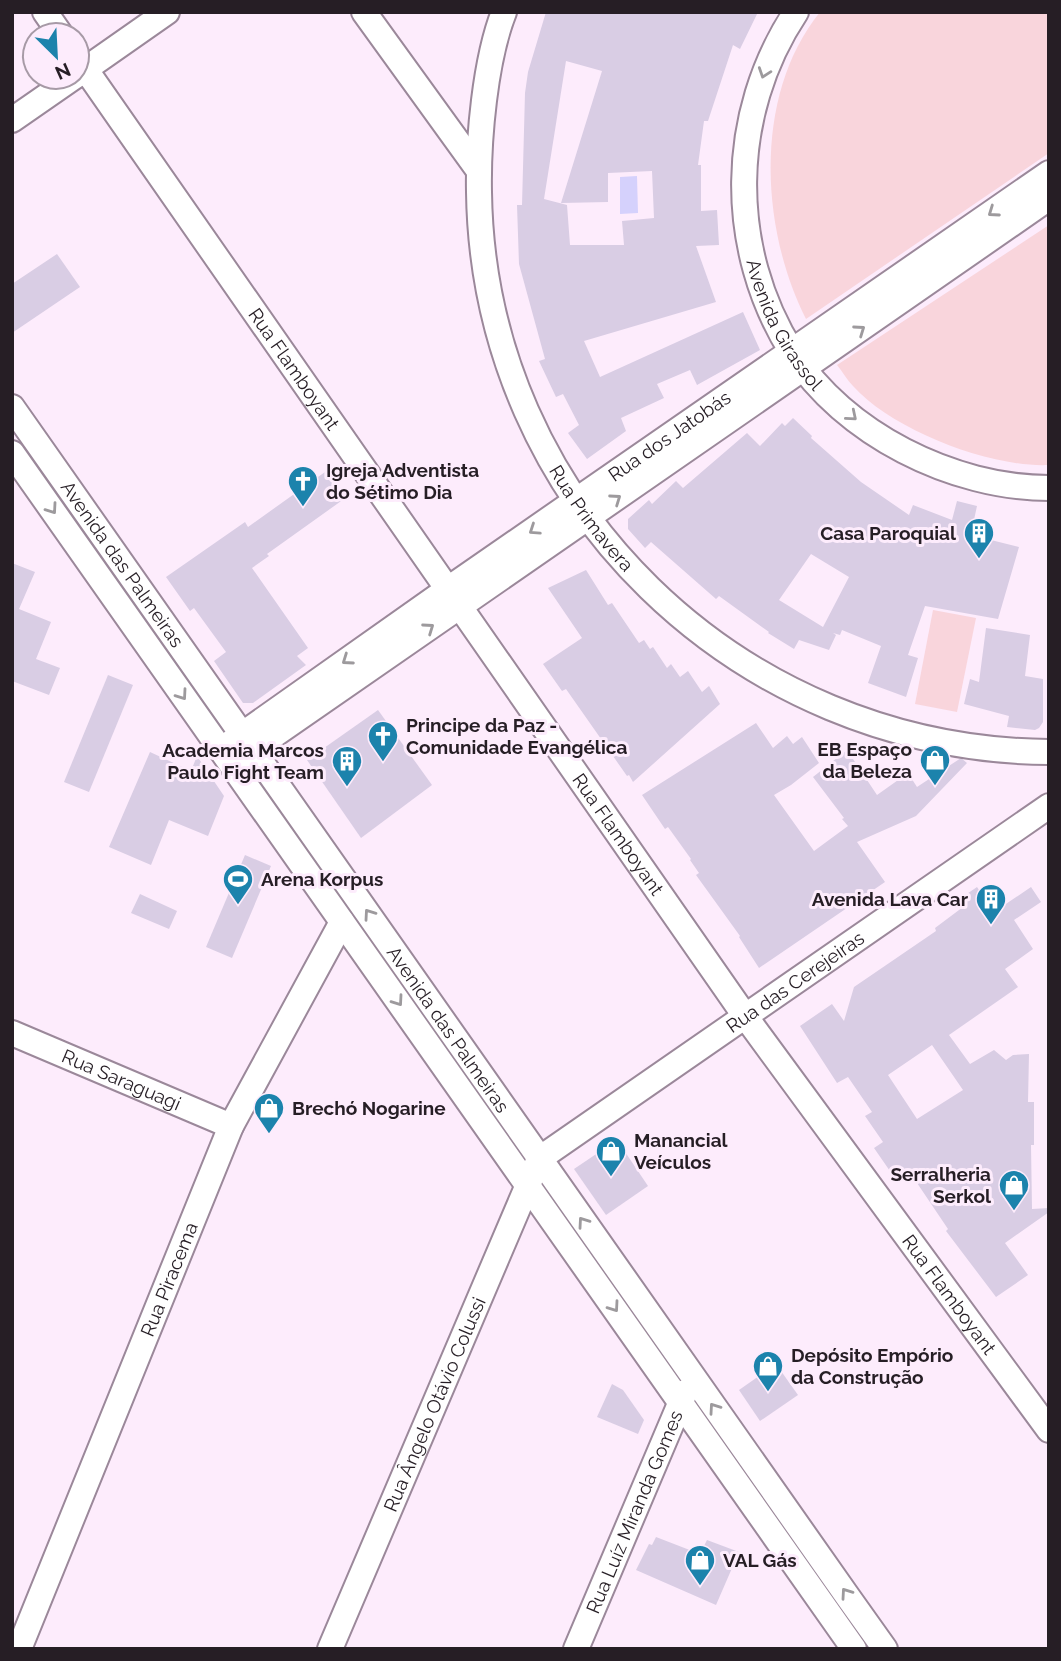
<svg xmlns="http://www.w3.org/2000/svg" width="1061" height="1661" font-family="Raleway,sans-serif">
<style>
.green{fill:#f9d5dc}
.water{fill:#d5d1fc}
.building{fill:#d9cde4;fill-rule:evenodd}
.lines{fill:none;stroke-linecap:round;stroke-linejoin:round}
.minor-casing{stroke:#9b889a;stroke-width:28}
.minor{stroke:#fff;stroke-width:24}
.oneway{stroke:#9d9a9d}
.labels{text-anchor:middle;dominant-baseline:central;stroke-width:6;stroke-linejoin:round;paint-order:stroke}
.street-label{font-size:19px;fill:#261e25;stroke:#fdecfc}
.poi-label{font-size:19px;font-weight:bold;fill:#261e25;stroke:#fdecfc;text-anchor:start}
</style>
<rect width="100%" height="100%" fill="#fdecfc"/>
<!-- green -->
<g class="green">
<path d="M820,12h229v141l-243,166c-46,-91 -53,-224 14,-307z"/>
<path d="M1049,225v240c-58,3 -157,-35 -196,-79 -6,-6 -10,-14 -16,-21z"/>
<polygon points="933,610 976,618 957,712 915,704"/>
</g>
<!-- water -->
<polygon class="water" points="637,176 638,213 620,214 620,177"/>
<!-- building -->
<g class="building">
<path d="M546,12h212l-18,37 -7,-4 -25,76h-4l-6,44h3v46l16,-1 2,35 -23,1 20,56 -132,39 16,36 143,-65 17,38 -63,35 -7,-15 -33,14 7,14 -43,20 5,13 -39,28 -19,-26 11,-8 -16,-31 -7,3 -17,-36 6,-2 -26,-95 -2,-59h5l3,-112 3,-21zM566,61l36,10 -41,132 47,-1v-29l44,-2 2,47 -32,3 2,24h-54l-3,-40 -23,-6z"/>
<polygon points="57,254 80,287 12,333 12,284"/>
<path d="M793,418l19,18 -1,2 50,44 48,33 4,-10 39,15 5,-19 20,5 -5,23 12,3 -1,6 36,9 -21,72 -73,-13 -17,49 10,3 -12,39 -38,-14 13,-37 -39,-16 -2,5 -7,-2 3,2 -7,15 -30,-10 -5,9 -26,-16 1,-1 -50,-36 -3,3 -65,-57 -6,6 -17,-19v-10l21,-19 3,4 24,-23 7,7 64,-55 13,13 22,-23 3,3zM811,554l38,23 -26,50 -44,-27z"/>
<polygon points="325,472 344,499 267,554 269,556 252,568 308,648 297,656 306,665 253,703 243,703 214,661 226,652 194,608 190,611 166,577 245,522 248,527"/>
<polygon points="12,563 35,572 19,609 51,622 36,659 60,668 49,695 12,681"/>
<polygon points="586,570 608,605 612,603 639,643 644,640 650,649 653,647 667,668 671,664 680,677 688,671 702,692 709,686 720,704 633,782 629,775 627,776 566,689 562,691 543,664 582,638 548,588"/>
<polygon points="986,628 1030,635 1025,676 1043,679 1043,722 1039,728 1035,730 1007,727 1009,716 964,704 970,679 979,682"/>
<polygon points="108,675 133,685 89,792 64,782"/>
<polygon points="378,710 432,785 361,838 307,760"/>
<polygon points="756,723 773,748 787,736 793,744 802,737 819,763 791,785 774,795 814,851 848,826 842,819 844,818 813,777 847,750 877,795 908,773 917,787 961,758 967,763 916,816 857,842 885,882 759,968 739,937 740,936 696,875 699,873 690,860 691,859 668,827 665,829 642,795"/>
<polygon points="150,752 191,771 197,756 224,796 208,836 169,820 151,865 109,847"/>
<polygon points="245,855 271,866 232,958 206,947"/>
<path d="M977,887l17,25 37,-25 10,15 -27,18 19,29 -28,20 13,18 -69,48 21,29 24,-14 12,10 7,-5 16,-1 -1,48h6v43h-3l1,64 17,-1v4l-44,31 23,32 -32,22 -50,-66 2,-2 -35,-52 -4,2 -7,-11 -10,6 -18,-26 9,-6 -18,-26 7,-4 -24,-35 -11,6 -37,-57 32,-22 12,17 10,-34 82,-56 -1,-3 28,-21 -5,-7zM932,1045l31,45 -46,29 -29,-44z"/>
<polygon points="140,894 177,911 169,929 131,913"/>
<polygon points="617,1140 648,1186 606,1215 574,1169"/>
<polygon points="776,1364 798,1395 760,1421 739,1390"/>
<polygon points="612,1384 623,1390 644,1420 638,1434 597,1417"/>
<polygon points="656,1537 700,1554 707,1540 739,1552 716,1605 636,1570 649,1544 652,1545"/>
</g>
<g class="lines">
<!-- minor casing -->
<g class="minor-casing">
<g id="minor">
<polyline points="45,12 61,35"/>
<polyline points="364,12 479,171"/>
<path id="s1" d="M504,12c-19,48 -26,128 -25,180 4,312 261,558 570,560"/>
<path id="s2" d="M796,12c-68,102 -69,237 -4,340 52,82 161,136 257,136"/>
<path id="s3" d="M77,57l668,959 304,414"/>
<polyline points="77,75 167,12"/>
<polyline points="12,120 74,77"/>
<path id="s4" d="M12,407c292,413 579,830 873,1242"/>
<polyline points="12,453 854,1649"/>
<path id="s5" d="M230,743l218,-154 601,-416"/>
<polyline points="241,758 1049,198"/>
<path id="s6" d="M12,1033l219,93"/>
<path id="s7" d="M19,1649l212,-523 111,-204"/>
<path id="s8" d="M330,1649l209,-490 510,-353"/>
<path id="s9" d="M576,1649l109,-257"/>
</g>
</g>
<!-- minor -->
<use href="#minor" class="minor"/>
</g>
<!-- one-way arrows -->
<defs><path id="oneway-chevron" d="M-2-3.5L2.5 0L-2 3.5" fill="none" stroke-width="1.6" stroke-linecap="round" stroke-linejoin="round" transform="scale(1.75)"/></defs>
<g class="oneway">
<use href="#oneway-chevron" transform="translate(764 73) rotate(109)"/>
<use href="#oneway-chevron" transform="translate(993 212) rotate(145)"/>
<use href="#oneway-chevron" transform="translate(860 330) rotate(-35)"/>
<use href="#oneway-chevron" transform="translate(852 416) rotate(40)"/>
<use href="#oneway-chevron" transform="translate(616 499) rotate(-35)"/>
<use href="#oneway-chevron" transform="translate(52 509) rotate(55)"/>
<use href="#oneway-chevron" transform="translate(534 530) rotate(146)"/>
<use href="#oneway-chevron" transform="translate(429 628) rotate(-35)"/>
<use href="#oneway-chevron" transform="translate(347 660) rotate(145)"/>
<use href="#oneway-chevron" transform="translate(182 695) rotate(55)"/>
<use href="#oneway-chevron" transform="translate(369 914) rotate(-125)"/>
<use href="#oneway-chevron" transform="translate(398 1001) rotate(55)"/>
<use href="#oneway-chevron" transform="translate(583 1222) rotate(-125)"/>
<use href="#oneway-chevron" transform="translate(614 1307) rotate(55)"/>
<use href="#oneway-chevron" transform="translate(714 1408) rotate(-125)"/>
<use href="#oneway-chevron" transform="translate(846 1593) rotate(-125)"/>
</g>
<!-- icons -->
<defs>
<g id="church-pin" transform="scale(1.575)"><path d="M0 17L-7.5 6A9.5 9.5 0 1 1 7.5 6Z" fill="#1c83ac" stroke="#fdecfc"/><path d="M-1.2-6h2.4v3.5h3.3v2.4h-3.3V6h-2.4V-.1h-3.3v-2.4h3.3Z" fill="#fff"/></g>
<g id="building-pin" transform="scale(1.575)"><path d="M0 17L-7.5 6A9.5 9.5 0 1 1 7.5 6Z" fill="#1c83ac" stroke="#fdecfc"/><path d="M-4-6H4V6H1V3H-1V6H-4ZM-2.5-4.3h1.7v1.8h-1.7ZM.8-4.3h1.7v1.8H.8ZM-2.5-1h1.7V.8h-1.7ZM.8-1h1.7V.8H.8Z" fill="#fff"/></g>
<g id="shop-pin" transform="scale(1.575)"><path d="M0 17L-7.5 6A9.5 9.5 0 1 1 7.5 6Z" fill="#1c83ac" stroke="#fdecfc"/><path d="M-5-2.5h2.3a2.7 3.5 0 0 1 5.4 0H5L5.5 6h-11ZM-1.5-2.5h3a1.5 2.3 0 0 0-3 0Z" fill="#fff"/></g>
<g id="stadium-pin" transform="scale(1.575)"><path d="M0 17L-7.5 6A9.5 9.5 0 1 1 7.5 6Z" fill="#1c83ac" stroke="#fdecfc"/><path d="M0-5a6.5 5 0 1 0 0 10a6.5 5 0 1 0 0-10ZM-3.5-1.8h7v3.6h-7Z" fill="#fff"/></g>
</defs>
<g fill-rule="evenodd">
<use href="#church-pin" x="303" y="481"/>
<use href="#building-pin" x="979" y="533"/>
<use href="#church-pin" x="383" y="736"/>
<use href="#shop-pin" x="935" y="760"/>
<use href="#building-pin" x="347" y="761"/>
<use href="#stadium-pin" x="238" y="879"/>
<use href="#building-pin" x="991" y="899"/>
<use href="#shop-pin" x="269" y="1108"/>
<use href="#shop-pin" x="611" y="1151"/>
<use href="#shop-pin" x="1014" y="1185"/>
<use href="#shop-pin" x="768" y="1366"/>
<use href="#shop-pin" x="700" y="1560"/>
</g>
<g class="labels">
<!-- street labels -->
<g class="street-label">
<text stroke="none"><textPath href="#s2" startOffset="331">Avenida Girassol</textPath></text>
<text stroke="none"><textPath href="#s3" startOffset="380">Rua Flamboyant</textPath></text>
<text stroke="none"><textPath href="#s5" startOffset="536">Rua dos Jatobás</textPath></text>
<text stroke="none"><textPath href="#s1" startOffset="534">Rua Primavera</textPath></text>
<text stroke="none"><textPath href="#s4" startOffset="192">Avenida das Palmeiras</textPath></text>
<text stroke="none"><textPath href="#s3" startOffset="947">Rua Flamboyant</textPath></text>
<text stroke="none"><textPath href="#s8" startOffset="844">Rua das Cerejeiras</textPath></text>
<text stroke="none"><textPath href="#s4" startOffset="760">Avenida das Palmeiras</textPath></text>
<text stroke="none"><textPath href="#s6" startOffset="119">Rua Saraguagi</textPath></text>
<text stroke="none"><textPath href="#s7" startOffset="399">Rua Piracema</textPath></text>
<text stroke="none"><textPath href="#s3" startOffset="1514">Rua Flamboyant</textPath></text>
<text stroke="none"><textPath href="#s8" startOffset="266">Rua Ângelo Otávio Colussi</textPath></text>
<text stroke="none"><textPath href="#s9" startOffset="149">Rua Luíz Miranda Gomes</textPath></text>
</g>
<!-- poi labels -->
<g class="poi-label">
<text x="326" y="470">Igreja Adventista<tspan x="326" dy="22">do Sétimo Dia</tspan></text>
<text x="956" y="533" text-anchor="end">Casa Paroquial</text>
<text x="406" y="725">Principe da Paz -<tspan x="406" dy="22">Comunidade Evangélica</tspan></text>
<text x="912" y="749" text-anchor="end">EB Espaço<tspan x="912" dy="22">da Beleza</tspan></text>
<text x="324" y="750" text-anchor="end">Academia Marcos<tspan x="324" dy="22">Paulo Fight Team</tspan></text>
<text x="261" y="879">Arena Korpus</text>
<text x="968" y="899" text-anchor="end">Avenida Lava Car</text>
<text x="292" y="1108">Brechó Nogarine</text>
<text x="634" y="1140">Manancial<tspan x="634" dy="22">Veículos</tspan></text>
<text x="991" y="1174" text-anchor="end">Serralheria<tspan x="991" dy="22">Serkol</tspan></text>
<text x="791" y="1355">Depósito Empório<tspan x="791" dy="22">da Construção</tspan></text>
<text x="723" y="1560">VAL Gás</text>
</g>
</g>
<!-- border -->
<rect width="1061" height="1661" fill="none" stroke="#261e25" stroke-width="28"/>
<!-- north arrow -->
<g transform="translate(56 56) rotate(156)"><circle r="33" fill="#fdecfc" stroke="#a79aa6" stroke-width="2"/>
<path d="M0-5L12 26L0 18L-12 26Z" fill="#1c83ac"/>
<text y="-10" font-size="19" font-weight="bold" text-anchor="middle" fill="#261e25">N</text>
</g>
</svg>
